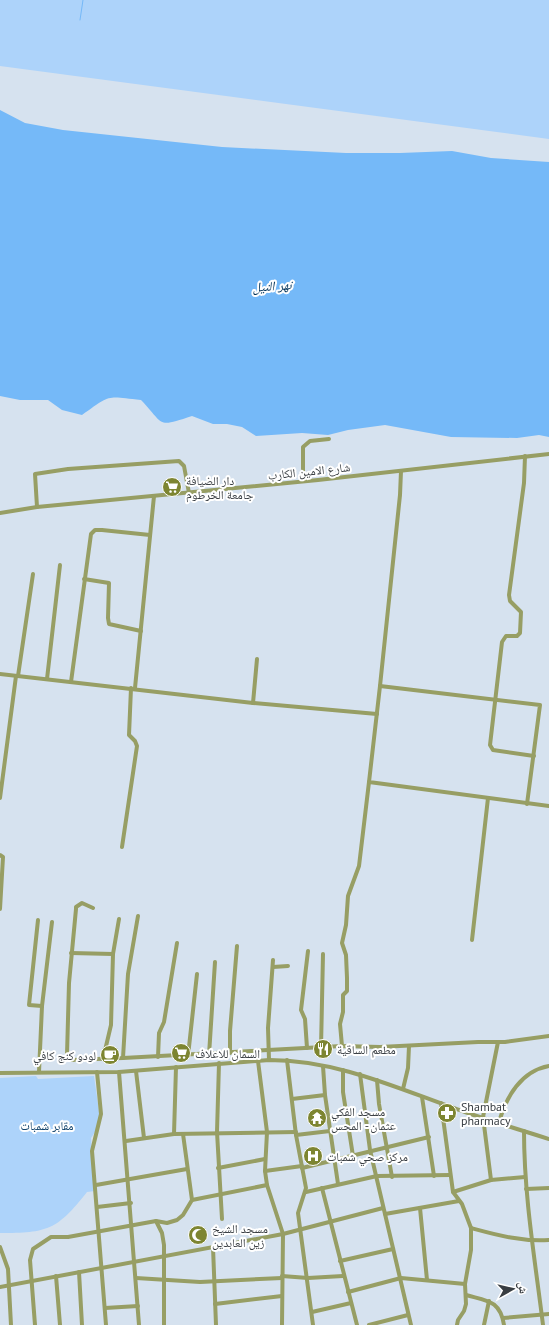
<svg xmlns="http://www.w3.org/2000/svg" width="549" height="1325" font-family="'PT Sans','Noto Naskh Arabic',sans-serif">
<style>
.green{fill:#add3fa}
.water{fill:#75b9f8}
.lines{fill:none;stroke-linecap:round;stroke-linejoin:round}
.stream{stroke:#75b9f8;stroke-width:1}
.minor{stroke:#979e64;stroke-width:4}
.labels{text-anchor:middle;dominant-baseline:central;stroke-width:4;stroke-linejoin:round;paint-order:stroke}
.street-label{font-size:12px;fill:#383d42;stroke:#fff}
.poi-label{font-size:12px;fill:#383d42;stroke:#fff;text-anchor:start}
.park-label{font-size:12px;fill:#0f416a;stroke:#fff}
.water-label{font-size:13px;font-style:italic;fill:#003259;stroke:#fff}
</style>
<rect width="100%" height="100%" fill="#d6e2ef"/>
<!-- green -->
<g class="green">
<polygon points="0,0 549,0 549,139 0,66"/>
<path d="M36,1076l2,3 56,-3 6,42 -3,11 -6,9 4,53 -8,1c-30,38 -39,41 -87,41v-155z"/>
</g>
<!-- water -->
<path class="water" d="M0,110l25,13 38,7 159,17 124,6h54l52,-2 39,7 58,4v275l-10,-2 -22,3 -66,-1 -66,-12 -37,5 -20,5 -26,-2 -46,3 -14,-9 -15,-3h-14l-21,-8c-36,12 -27,9 -51,-16 -35,-4 -30,-6 -59,15l-20,-5 -14,-10h-28l-20,-4z"/>
<g class="lines">
<!-- stream -->
<polyline class="stream" points="80,20 83,0"/>
<!-- minor -->
<g class="minor">
<polyline points="525,456 524,483 509,595 510,601 521,612 520,633 517,636 506,636 502,642 490,745 493,750 534,756"/>
<polyline points="401,471 400,495 380,686 540,705 527,804"/>
<polyline points="303,481 303,447 310,441 329,439"/>
<polyline points="37,507 35,474 68,469 179,461 184,466 189,493"/>
<polyline points="0,513 37,507 318,480 549,454"/>
<polyline points="84,579 109,583 108,618 109,624 141,631"/>
<polyline points="0,674 253,703 377,714"/>
<polyline points="18,676 33,574"/>
<polyline points="47,679 60,565"/>
<polyline points="71,682 91,534 95,530 102,530 150,535"/>
<polyline points="380,686 369,782 549,806"/>
<polyline points="135,688 154,496"/>
<polyline points="253,703 257,659"/>
<polyline points="0,798 16,676"/>
<polyline points="122,847 137,746 135,741 129,735 131,688"/>
<polyline points="0,855 3,857 0,909"/>
<polyline points="93,908 82,903 76,907 76,909 69,983 67,1055 71,1060 123,1058 128,974 138,916"/>
<polyline points="38,920 29,1005 42,1006"/>
<polyline points="472,940 488,798"/>
<polyline points="71,953 113,954"/>
<polyline points="273,967 288,966"/>
<polyline points="342,1046 340,1024 343,1012 343,995 347,991 347,978 346,955 342,943 346,925 348,896 359,866 369,782"/>
<polyline points="307,1048 305,1019 301,1010 308,951"/>
<polyline points="321,1048 323,954"/>
<polyline points="230,1053 230,1031 237,946"/>
<polyline points="209,1055 215,962"/>
<polyline points="188,1056 197,974"/>
<polyline points="158,1057 159,1033 164,1022 177,943"/>
<polyline points="123,1058 342,1046 380,1047 478,1042 505,1042 549,1036"/>
<polyline points="103,1059 111,1025 113,954 119,919"/>
<polyline points="269,1060 268,1028 273,960"/>
<polyline points="287,1060 296,1135 306,1188 298,1213 313,1325"/>
<polyline points="258,1061 267,1132 265,1171 267,1185 283,1234 282,1325"/>
<polyline points="219,1063 217,1132 222,1219"/>
<polyline points="323,1066 325,1095 338,1184"/>
<polyline points="343,1070 343,1092 353,1156"/>
<polyline points="136,1071 144,1138"/>
<polyline points="39,1072 42,1006 52,922"/>
<polyline points="97,1072 101,1114 92,1151 106,1325"/>
<polyline points="119,1072 139,1325"/>
<path d="M0,1073l119,-1 150,-12c70,0 132,30 196,52 28,10 56,18 84,27"/>
<polyline points="360,1074 370,1150 411,1325"/>
<polyline points="377,1080 379,1104 392,1177"/>
<polyline points="403,1089 408,1068 409,1046"/>
<polyline points="422,1097 434,1176"/>
<polyline points="292,1099 325,1095"/>
<polyline points="441,1103 453,1192 462,1204 471,1228 471,1250 465,1284 466,1304 464,1311 458,1320 457,1325"/>
<path d="M499,1122c7,-25 22,-51 50,-56"/>
<path d="M524,1131c0,65 11,129 19,194"/>
<polyline points="174,1134 176,1067"/>
<polyline points="296,1135 330,1131"/>
<polyline points="126,1141 174,1134 296,1132"/>
<polyline points="218,1168 265,1159"/>
<polyline points="302,1168 429,1137"/>
<polyline points="265,1171 302,1166"/>
<polyline points="491,1180 483,1117 498,1042"/>
<polyline points="96,1185 187,1169"/>
<polyline points="322,1188 357,1325"/>
<polyline points="526,1189 549,1188"/>
<polyline points="306,1192 377,1176 450,1175"/>
<polyline points="453,1192 491,1180 525,1177"/>
<polyline points="192,1200 267,1185"/>
<polyline points="97,1207 131,1203"/>
<polyline points="420,1208 427,1280"/>
<polyline points="385,1214 459,1201"/>
<polyline points="156,1221 162,1233 164,1245 164,1325"/>
<path d="M471,1228c26,7 51,14 78,12"/>
<polyline points="0,1247 8,1269 11,1325"/>
<polyline points="213,1247 216,1325"/>
<polyline points="340,1261 393,1249"/>
<polyline points="79,1272 82,1325"/>
<polyline points="56,1276 60,1325"/>
<polyline points="282,1276 308,1278 343,1276"/>
<polyline points="136,1278 200,1282 282,1278"/>
<polyline points="0,1287 283,1234 383,1208"/>
<polyline points="348,1292 401,1278 465,1284"/>
<path d="M466,1295c21,6 34,5 38,30"/>
<polyline points="215,1304 282,1296"/>
<polyline points="105,1308 138,1306"/>
<polyline points="312,1312 351,1303"/>
<polyline points="503,1318 549,1314"/>
<polyline points="35,1325 30,1260 33,1249 51,1237 68,1237 156,1221 167,1223 177,1220 183,1215 192,1200 183,1134"/>
<polyline points="369,1325 408,1315"/>
<polyline points="484,1325 489,1301"/>
</g>
</g>
<!-- icons -->
<defs>
<g id="supermarket-disc" transform="scale(1)"><circle r="9.5" fill="#7d8531" stroke="#fff"/><path d="M-6-5.5h2.5l.6 2H6L4.5 2H-2.5L-4.4-4H-6ZM-1.5 3.2a1.3 1.3 0 1 0 .1 0ZM3 3.2a1.3 1.3 0 1 0 .1 0Z" fill="#fff"/></g>
<g id="restaurant-disc" transform="scale(1)"><circle r="9.5" fill="#7d8531" stroke="#fff"/><path d="M-5-6h1v4h1v-4h1v4h1v-4h1v5L-1.5 .5V6h-2V.5L-5-1ZM5-6V6H3V1.5H1.5Q1.5-4 5-6Z" fill="#fff"/></g>
<g id="cafe-disc" transform="scale(1)"><circle r="9.5" fill="#7d8531" stroke="#fff"/><path d="M-5.5-4.5H6V0H3Q3 3.5 0 3.5H-2.5Q-5.5 3.5-5.5 0ZM3-3.2v2h1.7v-2ZM-6 4.5H4V6H-6Z" fill="#fff"/></g>
<g id="pharmacy-disc" transform="scale(1)"><circle r="9.5" fill="#7d8531" stroke="#fff"/><path d="M-2-6h4v4h4v4h-4v4h-4v-4h-4v-4h4Z" fill="#fff"/></g>
<g id="temple-disc" transform="scale(1)"><circle r="9.5" fill="#7d8531" stroke="#fff"/><path d="M0-6L5-2H3V0L6.5 2.5H4V6H1.5V3h-3V6H-4V2.5H-6.5L-3 0V-2H-5Z" fill="#fff"/></g>
<g id="hospital-disc" transform="scale(1)"><circle r="9.5" fill="#7d8531" stroke="#fff"/><path d="M-5-5h3v3.5h4V-5h3V5h-3V1.5h-4V5h-3Z" fill="#fff"/></g>
<g id="mosque-disc" transform="scale(1)"><circle r="9.5" fill="#7d8531" stroke="#fff"/><path d="M3.5-4.9A6 6 0 1 0 3.5 4.9A5 5 0 1 1 3.5-4.9Z" fill="#fff"/></g>
</defs>
<g fill-rule="evenodd">
<use href="#supermarket-disc" x="172" y="487"/>
<use href="#restaurant-disc" x="323" y="1049"/>
<use href="#supermarket-disc" x="181" y="1053"/>
<use href="#cafe-disc" x="110" y="1055"/>
<use href="#pharmacy-disc" x="447" y="1113"/>
<use href="#temple-disc" x="317" y="1118"/>
<use href="#hospital-disc" x="313" y="1156"/>
<use href="#mosque-disc" x="198" y="1235"/>
</g>
<g class="labels">
<!-- street labels -->
<g class="street-label">
<text transform="translate(309 471) rotate(-6)">شارع الامين الكارب</text>
</g>
<!-- poi labels -->
<g class="poi-label">
<text x="186" y="480">دار الضيافة<tspan x="186" dy="14">جامعة الخرطوم</tspan></text>
<text x="337" y="1049">مطعم الساقية</text>
<text x="195" y="1053">السمان للاعلاف</text>
<text x="96" y="1055" text-anchor="end">لودو كنج كافي</text>
<text x="461" y="1106">Shambat<tspan x="461" dy="14">pharmacy</tspan></text>
<text x="331" y="1111">مسجد الفكي<tspan x="331" dy="14">عثمان - المحس</tspan></text>
<text x="327" y="1156">مركز صحي شمبات</text>
<text x="212" y="1228">مسجد الشيخ<tspan x="212" dy="14">زين العابدين</tspan></text>
</g>
<!-- park labels -->
<g class="park-label">
<text x="47" y="1125">مقابر شمبات</text>
</g>
<!-- water labels -->
<g class="water-label">
<text transform="translate(272 286) rotate(-4)">نهر النيل</text>
</g>
</g>
<!-- north arrow -->
<g transform="translate(513 1289) rotate(82)" stroke="#ffffff" stroke-width="3" paint-order="stroke">
<path d="M0-3L7 15L0 10L-7 15Z" fill="#383d42"/>
<text y="-6" font-size="11" font-weight="bold" text-anchor="middle" fill="#383d42">ش</text>
</g>
</svg>
